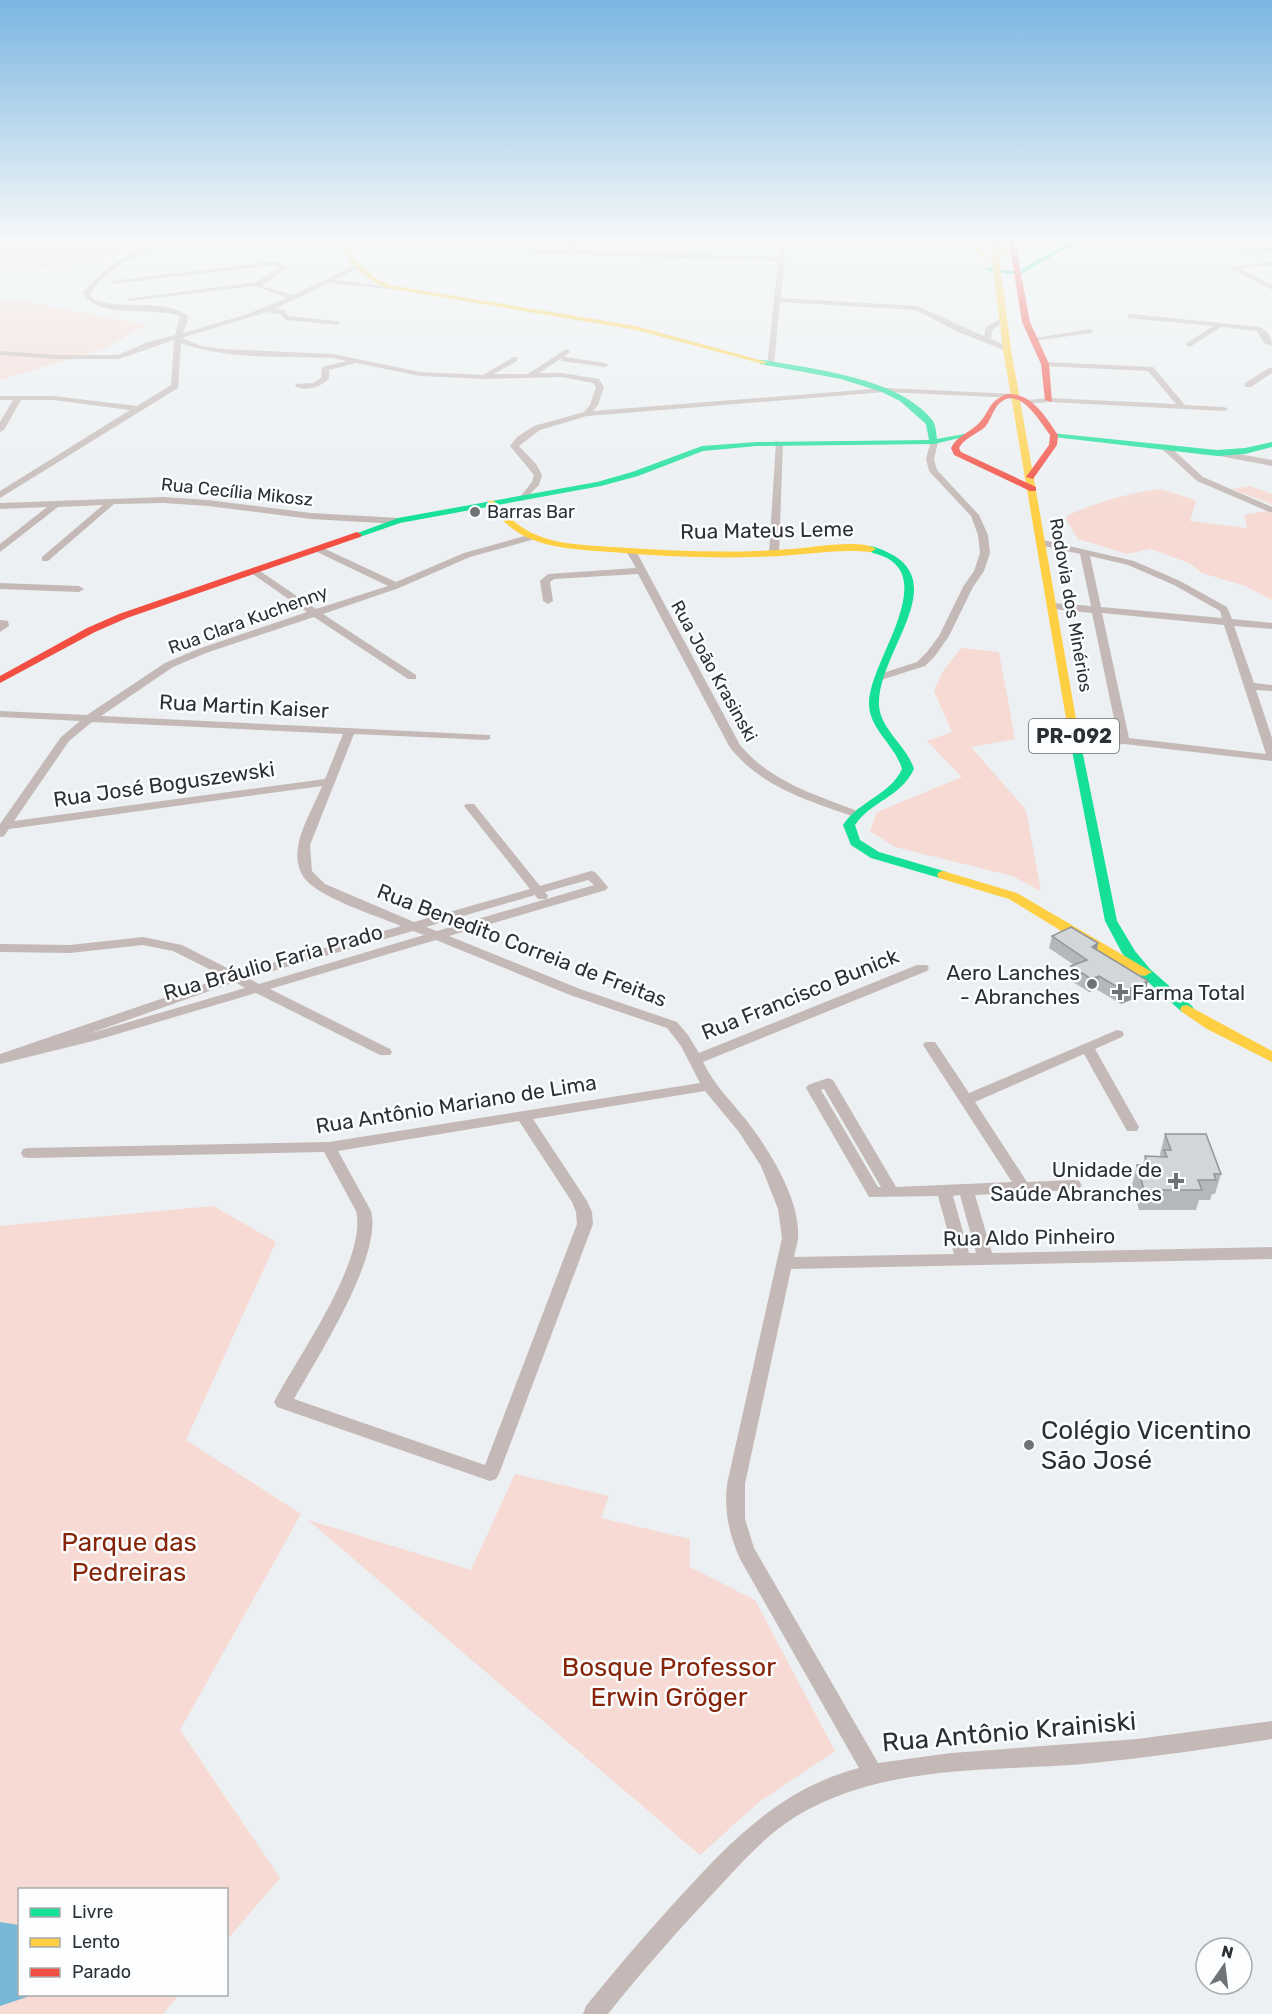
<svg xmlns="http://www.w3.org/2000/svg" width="1272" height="2014" font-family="Rubik,sans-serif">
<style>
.green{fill:#f6dad3}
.water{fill:#78b8d7}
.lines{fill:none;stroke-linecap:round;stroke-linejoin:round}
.street{fill:#c4b9b6;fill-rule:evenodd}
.fast{fill:#16e098;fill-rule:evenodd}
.slow{fill:#ffcf43;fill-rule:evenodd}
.jam{fill:#f24e42;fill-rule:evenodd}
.wall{fill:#b5b8ba}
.shaded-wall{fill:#939697}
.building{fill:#d2d6d8;stroke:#939697;stroke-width:1.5}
.poi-dot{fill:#707375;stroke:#fbfdfe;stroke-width:2}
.labels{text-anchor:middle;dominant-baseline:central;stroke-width:5;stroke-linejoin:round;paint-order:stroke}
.far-street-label{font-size:18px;fill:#2d3032;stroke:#fbfdfe}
.far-poi-label{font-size:18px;fill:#2d3032;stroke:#fbfdfe;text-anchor:start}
.shield{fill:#fbfdfe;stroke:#6b6e6f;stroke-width:1.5}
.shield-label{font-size:20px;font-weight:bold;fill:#2d3032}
.street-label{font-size:21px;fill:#2d3032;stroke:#fbfdfe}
.poi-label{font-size:21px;fill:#2d3032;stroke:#fbfdfe;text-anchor:end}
.near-poi-label{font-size:26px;fill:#2d3032;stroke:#fbfdfe;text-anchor:start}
.near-park-label{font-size:26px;fill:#86250a;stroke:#fbfdfe}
.near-street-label{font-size:26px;fill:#2d3032;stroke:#fbfdfe}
</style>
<rect width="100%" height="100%" fill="#ecf0f2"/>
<!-- green -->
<g class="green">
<polygon points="0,236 167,236 93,262 0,273"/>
<polygon points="17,300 147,325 101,350 0,380 0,302"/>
<polygon points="1250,486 1272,494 1272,504 1231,489"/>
<path d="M1160,489l36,11 -6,21 57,7 -3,-13 23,-4 5,3v86l-27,-14 -43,-13 -13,-10 -38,-14 -24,5 -49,-15 -12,-20 2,-4c31,-13 59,-22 92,-26z"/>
<polygon points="961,648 999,652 1015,739 971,747 1026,810 1041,891 1012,876 895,847 870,831 877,812 962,777 927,741 952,732 934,691 943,671"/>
<polygon points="213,1206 276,1242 186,1440 301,1514 180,1730 280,1878 227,1940 226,1890 20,1890 20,1994 179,1995 163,2014 0,2014 0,1226"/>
<polygon points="515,1474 609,1496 601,1518 690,1539 690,1567 755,1600 835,1751 759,1802 700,1855 308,1520 471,1570"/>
</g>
<!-- water -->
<polygon class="water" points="0,1922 19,1925 20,1994 33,1995 0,2006"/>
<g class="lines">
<!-- street -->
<g class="street">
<path d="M186,236h9l-46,15 -26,11 -23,19 -10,12 4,7c29,10 67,-2 93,15l1,4 -5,14 62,-18 42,-17 -32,-12 -125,15 -3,-2 129,-17 24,-15 -5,-2 -162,19 -2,-3 165,-20 12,6 -26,19 31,9 63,-30 2,3 -23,12 56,7 -3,2 -59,-6 -54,26 10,1 3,6 48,5 4,2 -1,2 -53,-5 -6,-6 -13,-2 -85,26 19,8 20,3 112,5 87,18 63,3 31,-18h3v4l-23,13h34l38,-25 4,2 -1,2 -30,20h23l37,6 5,8 -6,18 -5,6 292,-23 131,6 4,2 -4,2 -131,-6 -298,24 -47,14 -21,16 17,18 6,11 -3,10 -16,16 -4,-3 13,-16 2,-7 -24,-29 7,-9 17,-11 50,-14 6,-7 6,-18 -3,-4 -31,-6 -78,2 -64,-3 -64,-13 -27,7v9c-9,8 -23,13 -34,7l1,-2 17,-1 8,-5 1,-11 25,-6 -14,-3c-48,-2 -107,2 -152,-15l-3,45 -178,110v-7l130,-81 -77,-10h-32l-17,30 -4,2v-10l13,-22h-13v-4h53l84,10 34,-21 3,-45 -55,19h-62l-57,-4v-4l57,4h61l30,-13 27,-7 5,-19c-29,-10 -81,4 -97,-23 27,-35 62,-46 103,-57z"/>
<polygon points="574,236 580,236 573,250 778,257 781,236 787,236 781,298 917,306 984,336 986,327 1002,318 1006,320 992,330 991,339 1011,348 1004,350 958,332 916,310 780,302 774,364 767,366 778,261 530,253 527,251 530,249 567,250"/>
<polygon points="1272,247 1272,251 1241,253 1238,251"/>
<polygon points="1272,262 1272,266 1238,268 1272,285 1272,290 1227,267"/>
<path d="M1131,314l128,13c8,2 13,11 13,19l-8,-3 -7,-12 -36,-4 -31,20 -4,-2 1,-2 26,-17 -85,-8v-4z"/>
<polygon points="1089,329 1093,331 1092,333 1033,341 1029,339"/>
<polygon points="565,357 605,363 609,365 605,367 562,361 562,357"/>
<polygon points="1045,362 1153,367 1185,405 1224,407 1228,409 1224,411 1049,402 1026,404 1026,400 1049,398 1176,404 1148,371 1042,366 1041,364"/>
<polygon points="1269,368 1272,368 1272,373 1251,387 1245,387 1245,383"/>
<polygon points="931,440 938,442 934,459 937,470 979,515 988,535 990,553 984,571 973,587 949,636 935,656 925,666 881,680 877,679 877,675 917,662 927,652 939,636 963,587 974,571 980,553 978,535 971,516 929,471 926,459"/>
<polygon points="776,441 783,443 779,553 774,556 769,553"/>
<polygon points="1162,445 1168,445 1203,477 1272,507 1272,513 1197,481 1162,449"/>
<polygon points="1217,450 1272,460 1272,466 1214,455 1213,453"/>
<polygon points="164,497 208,500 311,513 398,518 403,521 398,524 311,519 208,506 164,503 114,504 48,561 42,561 42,557 103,505 58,507 0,552 0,544 47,507 0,509 0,503"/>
<path d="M532,534l5,3 -2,2 -65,18 -71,31 -76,26 93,61v4h-8l-94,-62 -108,36 -33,14 -72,49 389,19v4l-4,1 -132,-6 -44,111 2,26 13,13 89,38 116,-33 -66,-83 2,-2h8l66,82 51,-15 4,1 13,15 -2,3 -157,46 131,53 97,33 11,13 11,18 218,-88h10l2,3 -2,3 -224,91c11,23 28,39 44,59 22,29 54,79 51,118 -1,6 -3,12 -4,18l160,-3 -16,-58 -69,1 -63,-109 2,-3 20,-7 5,2 63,107 116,-5 -89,-137 2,-3h10l34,51 148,-63 5,1 2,3 -2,3 -27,12 44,78 -2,4h-10l-43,-77 -109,48 52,80 47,-2 5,1 3,4 -3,4 -5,1 -99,5 17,58 280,-6v12l-481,10 -46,215v35l9,29 124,215 73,-10 186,-14 135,-18v18c-63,10 -126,19 -189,25 -98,8 -201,0 -288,53 -29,18 -53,45 -76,70 -39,41 -76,83 -111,127h-25l3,-8c29,-36 59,-71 90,-105 53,-58 103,-112 183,-133l-119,-209c-11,-25 -16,-47 -13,-75l55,-246 -4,-29 -17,-43 -22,-34 -34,-41 -172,28 54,82 5,11 1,12 -94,250 -3,5 -6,2 -213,-74 -3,-5c23,-44 94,-143 82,-191l-32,-59 -296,6 -5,-1 -2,-4 2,-4 5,-1 301,-6 371,-59 -19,-37 -14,-18 -97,-33 -134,-55 -166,49 120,60 2,3 -2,3h-10l-124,-62 -159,47 -97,24v-10l3,-1 222,-76 -52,-26 -30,-6 -73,8 -70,-1v-8l70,1 73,-8 39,8 55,28 164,-47c-24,-10 -81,-28 -96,-47 -7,-9 -9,-21 -7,-31 2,-19 17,-44 24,-62l-313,43 -5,7 -4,1v-13l61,-87 19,-16 -80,-4v-6l87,4 78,-52 33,-14 109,-37 -56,-39v-4h6l59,40 72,-23 -73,-35v-4h6l75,35 68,-29zM92,722l251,12 -18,45 -311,42 55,-80zM588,880l6,5 -157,46 -11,-4 109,-32 3,4h8l2,-3 -3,-4zM413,931l11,4 -165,49 -11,-6zM235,982l10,6 -157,46zM824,1089l57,98h-3l-57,-97zM519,1121l53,81 4,10 1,12 -92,241 -191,-66c23,-41 89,-143 77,-188l-33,-60zM960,1195l16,58h-7l-16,-57z"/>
<path d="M1043,540l91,21 46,20 47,26 5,12 40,4v6l-38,-3 20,57 18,2v6l-16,-1 16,48v23l-148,-17 -52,4 -2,-2 6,-3 42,-5 -26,-125 -39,-4 -5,-3 5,-3 38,3 -11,-52 -40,-9v-4zM1090,556l38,9 46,20 46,26 2,7 -121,-11zM1102,613l122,12 42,129 -137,-16z"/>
<path d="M628,549l8,2 104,194c31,37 76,50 120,67l2,2 -2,2h-8c-45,-16 -93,-30 -123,-70l-91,-172 -84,5 -4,3 3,19 -5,3 -5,-3 -3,-20 8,-7 88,-6 -10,-17z"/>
<polygon points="0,583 79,586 84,589 79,592 0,589"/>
<polygon points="0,620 8,621 9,626 0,632"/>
</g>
<!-- fast -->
<g class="fast">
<polygon points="1080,236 1087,236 1020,275 985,270 988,268 1017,272"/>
<path d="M763,360c50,9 138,18 170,61 3,5 3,12 4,18l27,-5 4,2 -34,8 -177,2 -54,5 -65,25 -37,10 -201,37 -43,15 -5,-3 46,-17 199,-36 35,-10 70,-26 55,-4 172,-2 -3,-16 -26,-23 -18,-9 -41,-13 -81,-15v-4z"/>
<polygon points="1051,433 1217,450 1245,448 1272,442 1272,447 1245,454 1217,456 1054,437 1051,437"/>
<path d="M871,546c93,27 6,103 8,159 1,24 28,41 35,64 -14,29 -43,32 -59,56l5,15 19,12 68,20 2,3 -2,3 -4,1 -72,-21 -20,-13 -8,-20c17,-25 47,-30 59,-56 -6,-23 -33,-40 -33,-65 -1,-38 60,-112 24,-142 -6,-6 -18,-8 -25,-11l-2,-2z"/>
<polygon points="1073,727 1078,730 1117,921 1135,951 1150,969 1192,1006 1194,1009 1192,1012 1182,1012 1140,975 1122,953 1105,921 1068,730"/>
</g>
<!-- slow -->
<g class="slow">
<path d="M341,236h6c5,25 20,39 43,49l246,41 131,36 -4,2 -127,-34 -250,-42c-24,-11 -40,-25 -45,-52z"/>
<polygon points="966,236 972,236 987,258 983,258"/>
<polygon points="989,236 995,236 997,244 1019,259 1014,260 998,250 1011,349 1078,730 1073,733 1068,730 1003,349"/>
<path d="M488,501h6c11,13 23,25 38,32 25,12 54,12 81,14 59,4 119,7 177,2 20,-1 71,-11 86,0l-5,3c-31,-3 -60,2 -91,4 -56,3 -113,1 -169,-4 -29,-2 -59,-3 -85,-15 -15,-7 -27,-20 -38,-32z"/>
<polygon points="943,871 1017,893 1152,972 1145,976 1140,975 1094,951 1009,899 939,878 937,875 939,872"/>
<polygon points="1187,1005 1272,1051 1272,1062 1207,1029 1182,1012 1180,1009 1182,1006"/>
</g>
<!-- jam -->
<g class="jam">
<polygon points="1008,236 1014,236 1030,322 1049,364 1052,402 1045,400 1041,364 1022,322"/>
<path d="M1007,394c25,-1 38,22 51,41l-1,10 -24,34 -7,-2 23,-32 1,-10c-11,-15 -33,-53 -53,-29 -5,7 -7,15 -12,21 -9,8 -20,10 -26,21l2,4 75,35v4h-6l-76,-36 -3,-7c6,-12 16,-14 26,-23 13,-11 9,-23 30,-31z"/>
<polygon points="357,532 362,535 360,537 127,618 95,632 0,683 0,676 87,628 119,614"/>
</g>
</g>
<!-- wall -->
<g class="wall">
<polygon points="1052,936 1098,943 1097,950 1148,981 1145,994 1121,1004 1096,989 1089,992 1068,979 1071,966 1074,965 1049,948"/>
<polygon points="1165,1134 1221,1174 1215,1194 1212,1194 1210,1200 1199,1200 1196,1210 1139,1210 1132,1185 1137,1165 1143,1165 1145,1156 1161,1157 1160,1154"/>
</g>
<!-- shaded-wall -->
<g class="shaded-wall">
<polygon points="1098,943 1096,956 1092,947"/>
<polygon points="1099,976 1096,989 1089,992 1091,979"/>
<polygon points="1148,981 1145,994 1121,1004 1124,991"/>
</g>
<!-- building -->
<g class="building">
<polygon points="1071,927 1098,943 1092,947 1148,981 1124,991 1099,976 1091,979 1071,966 1087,960 1052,936"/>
<polygon points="1165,1134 1206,1134 1221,1174 1214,1174 1216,1180 1198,1180 1202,1190 1144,1190 1137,1165 1148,1165 1145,1156 1167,1157 1164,1150 1171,1150"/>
</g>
<!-- sky -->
<linearGradient id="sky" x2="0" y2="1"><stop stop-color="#7bb6e1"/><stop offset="0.46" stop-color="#f6f8f9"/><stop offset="1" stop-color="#f6f8f9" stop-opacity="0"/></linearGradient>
<rect width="1272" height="518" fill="url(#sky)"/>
<!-- markers -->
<g class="poi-dot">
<circle cx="475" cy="512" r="6"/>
<circle cx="1092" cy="984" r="6"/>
<path d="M1117 983h6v6h6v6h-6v6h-6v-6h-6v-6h6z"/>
<path d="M1173 1172h6v6h6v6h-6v6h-6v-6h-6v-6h6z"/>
<circle cx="1029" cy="1445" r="6"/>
</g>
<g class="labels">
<!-- far-street labels -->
<g class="far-street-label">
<text transform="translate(237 492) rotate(6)">Rua Cecília Mikosz</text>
<text transform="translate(1071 605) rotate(80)">Rodovia dos Minérios</text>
<text transform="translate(248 620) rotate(-20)">Rua Clara Kuchenny</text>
<text transform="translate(714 671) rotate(61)">Rua João Krasinski</text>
</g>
<!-- far-poi labels -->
<g class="far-poi-label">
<text x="487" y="512">Barras Bar</text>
</g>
<!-- shield labels -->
<rect class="shield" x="1029" y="719" width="90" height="34" rx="4.5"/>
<g class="shield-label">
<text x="1074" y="736">PR-092</text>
</g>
<!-- street labels -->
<g class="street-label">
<text transform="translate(767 530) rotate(-1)">Rua Mateus Leme</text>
<text transform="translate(244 706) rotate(3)">Rua Martin Kaiser</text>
<text transform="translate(164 784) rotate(-8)">Rua José Boguszewski</text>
<text transform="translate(522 945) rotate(21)">Rua Benedito Correia de Freitas</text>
<text transform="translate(273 962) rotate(-16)">Rua Bráulio Faria Prado</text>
<text transform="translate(800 994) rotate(-22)">Rua Francisco Bunick</text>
<text transform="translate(456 1104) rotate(-9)">Rua Antônio Mariano de Lima</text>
<text transform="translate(1029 1237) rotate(-1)">Rua Aldo Pinheiro</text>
</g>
<!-- poi labels -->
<g class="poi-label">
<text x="1080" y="972">Aero Lanches<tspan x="1080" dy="24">- Abranches</tspan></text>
<text x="1132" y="992" text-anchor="start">Farma Total</text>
<text x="1162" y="1169">Unidade de<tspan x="1162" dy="24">Saúde Abranches</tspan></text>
</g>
<!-- near-poi labels -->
<g class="near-poi-label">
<text x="1041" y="1430">Colégio Vicentino<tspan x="1041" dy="30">São José</tspan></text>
</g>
<!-- near-park labels -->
<g class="near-park-label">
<text x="129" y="1542">Parque das<tspan x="129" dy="30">Pedreiras</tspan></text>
<text x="669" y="1667">Bosque Professor<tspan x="669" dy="30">Erwin Gröger</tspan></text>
</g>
<!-- near-street labels -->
<g class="near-street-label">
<text transform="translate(1009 1732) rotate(-5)">Rua Antônio Krainiski</text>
</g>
</g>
<!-- legend -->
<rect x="18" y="1888" width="210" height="108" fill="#fbfdfe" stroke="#a9abac" stroke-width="1.5"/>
<rect x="30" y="1908" width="30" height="9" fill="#16e098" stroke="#a9abac" stroke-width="1.5"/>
<text x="72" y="1918" font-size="18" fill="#2d3032">Livre</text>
<rect x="30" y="1938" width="30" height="9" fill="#ffcf43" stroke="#a9abac" stroke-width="1.5"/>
<text x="72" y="1948" font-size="18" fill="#2d3032">Lento</text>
<rect x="30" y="1968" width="30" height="9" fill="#f24e42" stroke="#a9abac" stroke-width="1.5"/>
<text x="72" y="1978" font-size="18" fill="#2d3032">Parado</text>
<!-- north arrow -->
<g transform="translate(1224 1966) rotate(14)"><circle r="28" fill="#fbfdfe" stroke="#a9abac" stroke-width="1.5"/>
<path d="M0-4.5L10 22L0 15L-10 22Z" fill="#707375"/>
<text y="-9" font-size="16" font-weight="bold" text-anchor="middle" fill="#2d3032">N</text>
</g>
</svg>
